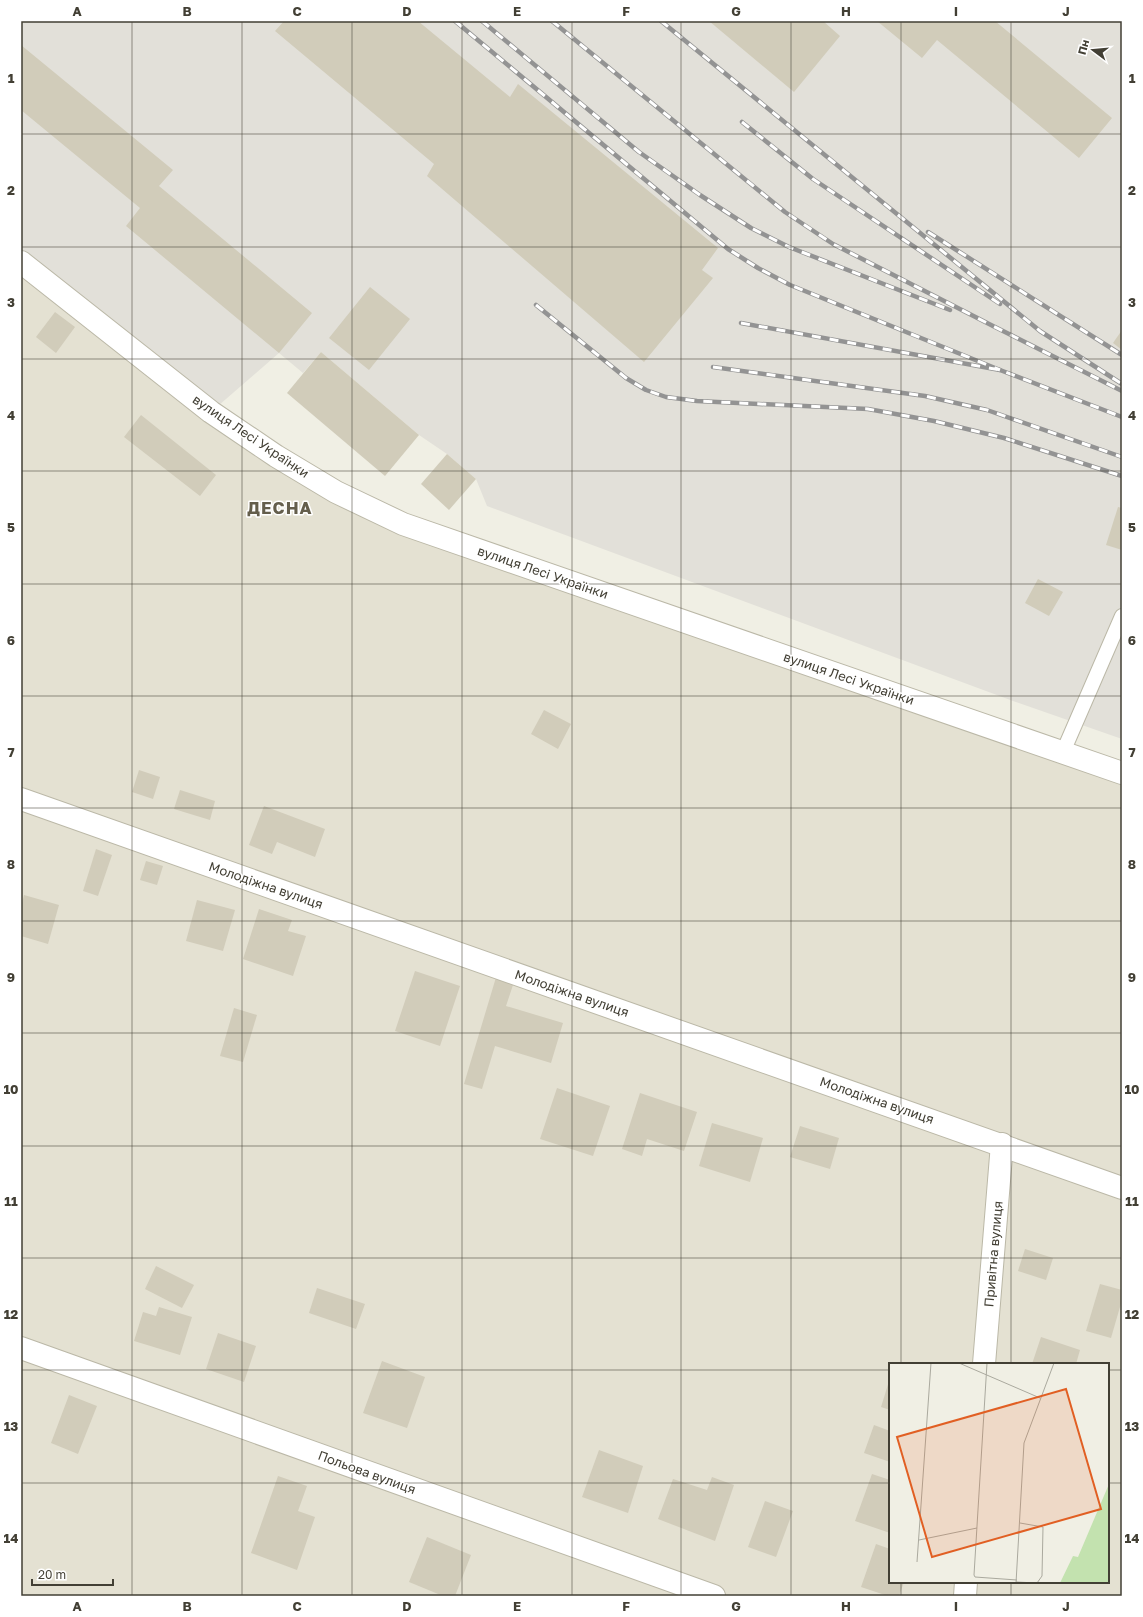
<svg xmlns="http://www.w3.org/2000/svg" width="1143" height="1617" font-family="'Golos Text',sans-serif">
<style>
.residential{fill:#e4e1d2;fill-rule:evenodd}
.industrial{fill:#e2e0d9}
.building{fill:#d1ccba}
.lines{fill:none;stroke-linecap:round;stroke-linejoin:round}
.service-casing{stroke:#bbb8a7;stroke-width:16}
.minor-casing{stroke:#bbb8a7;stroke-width:24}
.service{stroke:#fff;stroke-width:14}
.minor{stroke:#fff;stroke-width:22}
.rail-casing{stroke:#939393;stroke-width:4.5}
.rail{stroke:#fff;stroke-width:3;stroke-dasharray:9;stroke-linecap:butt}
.grid{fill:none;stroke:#423f34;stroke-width:1;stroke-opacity:0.55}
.labels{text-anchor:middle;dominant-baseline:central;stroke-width:3;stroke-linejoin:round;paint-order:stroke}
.street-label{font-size:13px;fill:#423f34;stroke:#fff}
.district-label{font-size:17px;font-weight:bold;letter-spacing:1px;fill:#645e4c;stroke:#fff}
.inset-road{fill:none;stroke:#aaa99e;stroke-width:1}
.view{fill:#e15f23;fill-opacity:0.15;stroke:#e15f23;stroke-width:2}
.inset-edge{fill:none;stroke:#423f34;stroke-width:2}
.neatline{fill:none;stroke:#423f34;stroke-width:1.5}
.grid-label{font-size:13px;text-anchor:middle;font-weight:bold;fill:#423f34}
</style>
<rect width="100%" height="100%" fill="#f0efe4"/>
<!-- residential -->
<path class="residential" d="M21,262l315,230 786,281v823h-1101zM890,1364h218v218h-218z"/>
<!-- industrial -->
<polygon class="industrial" points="21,21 1122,21 1122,739 1013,701 487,506 476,479 447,454 419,435 321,352 303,373 279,353 211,412 21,262"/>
<!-- building -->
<g class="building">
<polygon points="284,21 418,21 510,97 518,84 718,248 702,270 713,278 644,362 427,176 434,164 275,31"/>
<polygon points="709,21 823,21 840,36 794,92"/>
<polygon points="877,21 995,21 1112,118 1079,158 937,40 922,58"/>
<polygon points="21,45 173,170 159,186 312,313 279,353 126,226 140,208 21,110"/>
<polygon points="370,287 410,319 369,370 329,338"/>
<polygon points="55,312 75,327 56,353 36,337"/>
<polygon points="1122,330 1122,350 1113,343"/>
<polygon points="321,352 419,435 385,476 287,393"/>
<polygon points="141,415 216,475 200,496 124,437"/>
<polygon points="447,454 476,479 449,510 421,484"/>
<polygon points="1118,507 1122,508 1122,550 1106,545"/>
<polygon points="1038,579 1063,592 1049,616 1025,603"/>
<polygon points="544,710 571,724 558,749 531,734"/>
<polygon points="139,770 160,777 153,799 132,792"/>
<polygon points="180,790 215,801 210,820 174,809"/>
<polygon points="264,806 325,829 315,857 277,842 272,854 249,845"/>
<polygon points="96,849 112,855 98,896 83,891"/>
<polygon points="146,861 163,866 157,885 140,880"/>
<polygon points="24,895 59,905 48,944 21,936 21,907"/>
<polygon points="197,900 235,910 223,951 186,941"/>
<polygon points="259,909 292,920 288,931 306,936 293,976 243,959"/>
<polygon points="415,971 460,986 440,1046 395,1031"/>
<polygon points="497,974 515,979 506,1006 563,1023 551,1063 495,1046 482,1089 464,1084"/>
<polygon points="234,1008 257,1015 243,1062 220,1056"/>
<polygon points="557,1088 610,1106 593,1156 540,1139"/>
<polygon points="640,1093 697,1112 684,1151 647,1139 642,1156 622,1149"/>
<polygon points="712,1123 763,1138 750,1182 699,1166"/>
<polygon points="800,1126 839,1138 830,1169 790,1157"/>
<polygon points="1025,1249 1053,1258 1046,1280 1018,1271"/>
<polygon points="156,1266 194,1285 182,1308 145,1289"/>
<polygon points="1100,1284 1122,1290 1122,1300 1111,1338 1086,1331"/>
<polygon points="317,1288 365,1304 356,1329 309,1313"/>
<polygon points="159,1307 192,1317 180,1355 134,1341 143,1312 156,1316"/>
<polygon points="218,1333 256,1346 244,1382 206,1369"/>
<polygon points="1041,1337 1080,1350 1076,1364 1032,1364"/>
<polygon points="382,1361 425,1377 407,1428 363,1413"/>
<polygon points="890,1378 890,1410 881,1407"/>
<polygon points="69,1395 97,1406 78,1454 51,1443"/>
<polygon points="874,1425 890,1431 890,1462 864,1453"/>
<polygon points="599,1450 643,1466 628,1513 582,1497"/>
<polygon points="872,1474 890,1480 890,1533 855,1521"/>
<polygon points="278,1476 307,1486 298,1511 315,1517 297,1570 251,1553"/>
<polygon points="712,1477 734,1485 715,1541 658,1519 673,1479 707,1490"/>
<polygon points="765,1501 793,1511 776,1557 748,1547"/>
<polygon points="427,1537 471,1555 455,1596 443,1596 409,1582"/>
<polygon points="876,1544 890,1549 890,1582 904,1582 899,1596 888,1596 861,1587"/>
</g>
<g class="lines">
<!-- service casing -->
<g class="service-casing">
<polyline id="service" points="1063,752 1122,616"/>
</g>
<!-- minor casing -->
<g class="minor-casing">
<g id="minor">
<polyline points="21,262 211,412 276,456 336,492 403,524 1122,773"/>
<polyline points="21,799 1122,1188"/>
<polyline points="21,1348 714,1596"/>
<polyline points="984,1364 1002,1144"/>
<polyline points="965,1596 966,1582"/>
</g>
</g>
<!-- service -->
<use href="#service" class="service"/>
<!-- minor -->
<use href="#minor" class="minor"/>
<!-- rail casing -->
<g class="rail-casing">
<g id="rail">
<polyline points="455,21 728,249 758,268 790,285 1000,370"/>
<polyline points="482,21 639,152 700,195 751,228 789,247 950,310"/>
<polyline points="552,21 785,212 833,244 993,326 1122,391"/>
<polyline points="661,21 1040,331 1122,384"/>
<polyline points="742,122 813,179 1000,304"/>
<polyline points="928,232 1122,355"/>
<polyline points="536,305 626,378 646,390 666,397 697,401 868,409 934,421 1004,438 1122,476"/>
<polyline points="741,323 1000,370 1122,417"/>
<polyline points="713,367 925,396 987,410 1122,457"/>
</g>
</g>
<!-- rail -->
<use href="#rail" class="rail"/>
</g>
<!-- grid -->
<path class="grid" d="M132,21v1575M242,21v1575M352,21v1575M462,21v1575M572,21v1575M681,21v1575M791,21v1575M901,21v1343M1011,21v1343M21,134h1101M21,247h1101M21,359h1101M21,471h1101M21,584h1101M21,696h1101M21,808h1101M21,921h1101M21,1033h1101M21,1146h1101M21,1258h1101M21,1370h869M1108,1370h14M21,1483h869M1108,1483h14M901,1582v14M1011,1582v14"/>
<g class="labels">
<!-- street labels -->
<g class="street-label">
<text transform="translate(251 436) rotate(34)">вулиця Лесі Українки</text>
<text transform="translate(543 572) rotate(19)">вулиця Лесі Українки</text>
<text transform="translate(849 678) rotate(19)">вулиця Лесі Українки</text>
<text transform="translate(266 885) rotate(19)">Молодіжна вулиця</text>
<text transform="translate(572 993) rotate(19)">Молодіжна вулиця</text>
<text transform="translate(877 1100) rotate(19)">Молодіжна вулиця</text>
<text transform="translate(993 1254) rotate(-85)">Привітна вулиця</text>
<text transform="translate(367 1472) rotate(20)">Польова вулиця</text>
</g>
<!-- district labels -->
<g class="district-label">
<text x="280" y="507">ДЕСНА</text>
</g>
</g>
<!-- overview -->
<g transform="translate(889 1363)">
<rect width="220" height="220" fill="#f0efe4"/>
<path d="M220,121v99h-49l13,-27 5,1z" fill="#c3e2af"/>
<path class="inset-road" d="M70,0l81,35M98,0l-13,212 1,2 42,3M30,177l58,-12M28,199l14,-199M127,219l21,1 5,-7 1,-49 -23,-4M127,220l8,-140 30,-80"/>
<path class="view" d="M177,26l35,120 -169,48 -35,-120z"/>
<rect width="220" height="220" class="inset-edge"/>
</g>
<!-- border -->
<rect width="1143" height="1617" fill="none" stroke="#ffffff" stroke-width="44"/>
<!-- north arrow -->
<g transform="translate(1093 50) rotate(286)" stroke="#ffffff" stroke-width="3" paint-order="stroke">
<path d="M0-3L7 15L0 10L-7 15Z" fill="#423f34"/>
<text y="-6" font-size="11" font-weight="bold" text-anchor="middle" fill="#423f34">Пн</text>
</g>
<!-- scale -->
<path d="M32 1579v6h81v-6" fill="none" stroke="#423f34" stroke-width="2"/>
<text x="38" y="1579" font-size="12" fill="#423f34" stroke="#ffffff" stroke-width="3" paint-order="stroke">20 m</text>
<rect x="22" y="22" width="1099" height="1573" class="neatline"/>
<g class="grid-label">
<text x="77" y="16">A</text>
<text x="187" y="16">B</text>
<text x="297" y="16">C</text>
<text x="407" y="16">D</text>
<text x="517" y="16">E</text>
<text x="626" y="16">F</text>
<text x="736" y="16">G</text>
<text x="846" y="16">H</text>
<text x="956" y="16">I</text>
<text x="1066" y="16">J</text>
<text x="11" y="83">1</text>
<text x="1132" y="83">1</text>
<text x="11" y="195">2</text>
<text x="1132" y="195">2</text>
<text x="11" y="307">3</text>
<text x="1132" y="307">3</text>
<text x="11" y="420">4</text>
<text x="1132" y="420">4</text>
<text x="11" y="532">5</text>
<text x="1132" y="532">5</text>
<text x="11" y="645">6</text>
<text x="1132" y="645">6</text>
<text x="11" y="757">7</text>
<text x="1132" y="757">7</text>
<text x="11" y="869">8</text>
<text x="1132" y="869">8</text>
<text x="11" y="982">9</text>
<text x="1132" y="982">9</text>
<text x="11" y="1094">10</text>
<text x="1132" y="1094">10</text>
<text x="11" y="1206">11</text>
<text x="1132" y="1206">11</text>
<text x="11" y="1319">12</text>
<text x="1132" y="1319">12</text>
<text x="11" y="1431">13</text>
<text x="1132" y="1431">13</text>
<text x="11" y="1543">14</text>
<text x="1132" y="1543">14</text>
<text x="77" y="1611">A</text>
<text x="187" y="1611">B</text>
<text x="297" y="1611">C</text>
<text x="407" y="1611">D</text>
<text x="517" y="1611">E</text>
<text x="626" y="1611">F</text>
<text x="736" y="1611">G</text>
<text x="846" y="1611">H</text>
<text x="956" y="1611">I</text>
<text x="1066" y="1611">J</text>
</g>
</svg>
